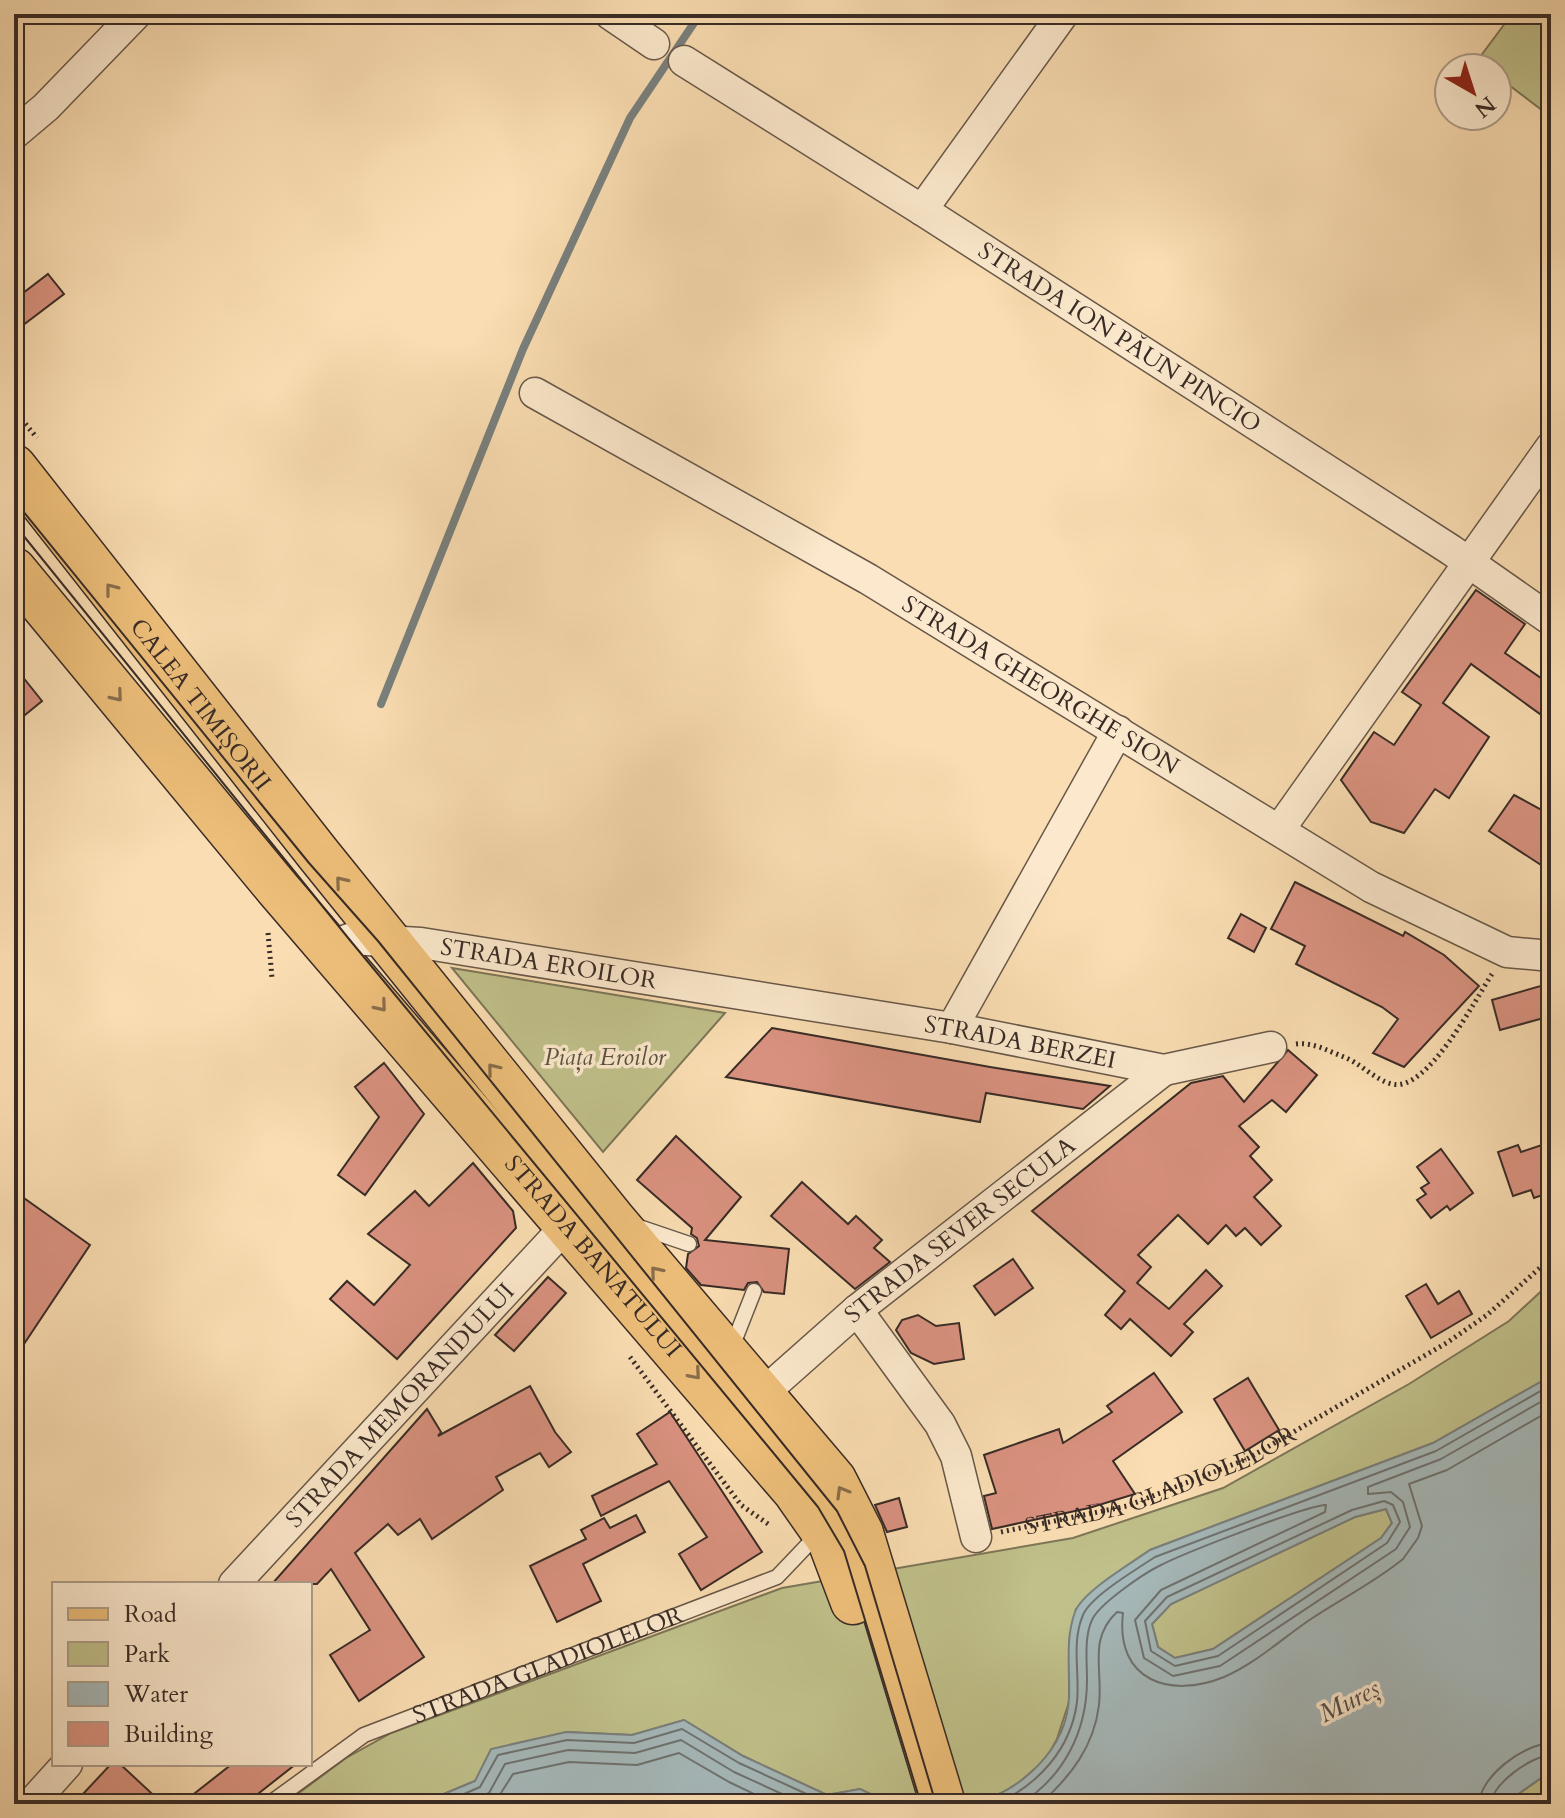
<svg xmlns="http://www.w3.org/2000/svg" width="1565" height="1818" font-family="Cardo,serif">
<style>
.green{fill:#c0c08a;stroke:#7c7658;stroke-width:2}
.water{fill:#a5b8b9;stroke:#79807e;stroke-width:2;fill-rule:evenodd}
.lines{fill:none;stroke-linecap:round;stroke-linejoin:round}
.shore{stroke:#6e7270;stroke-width:2}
.stream{stroke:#79807e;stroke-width:8}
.building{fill:#da9280;stroke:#382b26;stroke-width:2}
.service-casing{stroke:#685849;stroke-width:17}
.minor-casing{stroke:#685849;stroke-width:33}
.primary-casing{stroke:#382b26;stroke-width:47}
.path{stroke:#382b26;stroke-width:5;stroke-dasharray:2 4;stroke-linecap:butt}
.service{stroke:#fce9cd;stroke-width:14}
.minor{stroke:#fce9cd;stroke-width:30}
.primary{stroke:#edbe79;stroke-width:44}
.tram{stroke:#382b26;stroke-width:2}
.oneway{stroke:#896d4b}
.labels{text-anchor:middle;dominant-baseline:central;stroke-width:7;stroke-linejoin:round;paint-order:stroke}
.street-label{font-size:24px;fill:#382b26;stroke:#fce9cd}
.park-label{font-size:24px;font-style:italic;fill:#5a503f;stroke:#fce9cd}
.water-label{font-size:26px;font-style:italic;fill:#534e4b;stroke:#fce9cd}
</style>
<rect width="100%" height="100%" fill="#faddb2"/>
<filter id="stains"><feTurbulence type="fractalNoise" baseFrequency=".0025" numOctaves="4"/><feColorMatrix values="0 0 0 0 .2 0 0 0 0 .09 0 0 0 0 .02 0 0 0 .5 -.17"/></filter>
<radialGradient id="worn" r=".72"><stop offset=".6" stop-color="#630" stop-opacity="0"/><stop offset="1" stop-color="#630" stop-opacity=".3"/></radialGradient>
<!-- green -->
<g class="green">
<polygon points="1512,14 1551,14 1551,117 1497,76 1497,68 1486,68 1477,61"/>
<polygon points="452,968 725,1013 603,1152"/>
<polygon points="1551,1282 1551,1376 1433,1443 1150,1550 1125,1567 1076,1609 1069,1641 1069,1702 1057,1739 1046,1759 1014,1787 984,1801 892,1804 860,1789 827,1795 743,1756 684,1720 632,1735 566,1732 475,1781 420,1804 284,1804 346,1758 391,1733 782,1588 1073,1538 1223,1488 1409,1384 1509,1321"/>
<polygon points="1386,1509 1392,1523 1381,1538 1213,1649 1175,1658 1158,1647 1152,1624 1171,1604 1355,1517"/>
<polygon points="1551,1771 1551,1804 1504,1804"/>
</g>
<!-- water -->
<g class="water">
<path d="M1551,1376v395l-47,33h-530c47,-14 93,-54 95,-107 1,-28 -4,-58 6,-85 8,-21 57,-49 75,-62l283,-107zM1386,1509l6,14 -11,15 -168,111 -38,9 -17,-11 -6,-23 19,-20 184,-87z"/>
<polygon points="684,1720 743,1756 827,1795 860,1789 892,1804 420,1804 475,1781 491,1749 566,1732 632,1735"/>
</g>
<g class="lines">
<!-- shore -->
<g class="shore">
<polygon points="1384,1501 1393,1505 1400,1522 1387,1543 1218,1656 1175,1666 1151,1651 1145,1621 1167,1597 1352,1510"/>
<polyline points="441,1804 480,1787 498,1755 567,1740 634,1743 682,1729 739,1763 824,1802 858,1798 873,1804"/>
<polyline points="467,1804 489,1793 505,1764 568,1750 635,1753 681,1740 734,1772 804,1804"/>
<polyline points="494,1804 513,1774 569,1762 637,1765 679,1753 729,1782 775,1804"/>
<path d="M996,1804c42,-19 75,-55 81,-102 3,-29 -6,-59 6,-87 8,-19 54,-46 72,-58l281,-106 115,-66"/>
<path d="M1020,1804c44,-27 67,-73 67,-124 0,-19 -3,-43 5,-60 7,-16 51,-46 67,-54 23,-12 145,-60 167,-61l-1,7 -164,78 -26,30 9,38 29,18 47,-10 176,-117 14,-22 -7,-25 -12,-10 -23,2v-7l73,-28 110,-63"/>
<path d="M1040,1804c30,-27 54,-57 59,-99 4,-36 -11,-66 18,-93l6,1c-8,68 47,86 101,64 31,-13 60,-40 87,-58 30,-20 64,-37 92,-60l15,-21 4,-12 -13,-42 38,-14 104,-60"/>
<path d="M1479,1804c1,-28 45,-60 72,-61"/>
<path d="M1491,1804c1,-20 40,-48 60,-49"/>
</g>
<!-- stream -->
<polyline class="stream" points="381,704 523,349 630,118 700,14"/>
</g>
<!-- building -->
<g class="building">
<polygon points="48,274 64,294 14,332 14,300"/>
<polygon points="1476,590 1525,624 1505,653 1551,685 1551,722 1471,664 1443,703 1489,737 1449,798 1435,789 1404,833 1371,822 1341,780 1374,732 1394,745 1421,705 1402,692"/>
<polygon points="14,666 42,701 14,724"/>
<polygon points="1514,795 1551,815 1551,851 1541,865 1489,831"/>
<polygon points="1295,882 1403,936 1405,932 1444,955 1479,986 1404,1067 1373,1053 1398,1019 1382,1007 1296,964 1305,946 1271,929"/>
<polygon points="1241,914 1266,928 1254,952 1228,938"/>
<polygon points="1551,983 1551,1016 1500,1030 1492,1000"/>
<polygon points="772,1028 990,1067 1110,1086 1083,1109 986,1093 980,1122 726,1077"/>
<polygon points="1288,1050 1317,1075 1286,1112 1272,1100 1239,1126 1259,1147 1250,1156 1272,1180 1254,1197 1281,1226 1261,1245 1245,1228 1236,1236 1226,1225 1208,1244 1178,1215 1138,1255 1151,1267 1137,1283 1169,1309 1206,1270 1222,1286 1184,1324 1193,1332 1171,1356 1130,1319 1121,1329 1105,1315 1125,1291 1032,1211 1191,1083 1223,1076 1244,1102"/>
<polygon points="384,1063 424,1114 365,1195 338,1175 379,1117 355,1087"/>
<polygon points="676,1136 741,1197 705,1240 789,1249 784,1294 764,1292 757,1282 748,1283 744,1290 701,1285 686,1268 688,1254 699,1246 697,1238 691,1234 692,1228 637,1180"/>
<polygon points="1551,1142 1551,1192 1534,1198 1531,1190 1513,1196 1498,1152 1518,1145 1521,1152"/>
<polygon points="1441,1149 1473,1193 1450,1210 1447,1206 1431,1218 1417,1200 1426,1194 1421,1188 1429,1183 1417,1167"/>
<polygon points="473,1163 513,1211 516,1228 397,1359 330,1299 347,1281 374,1305 410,1265 368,1234 415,1191 429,1206"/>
<polygon points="802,1182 848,1224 856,1216 882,1240 874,1248 890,1262 855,1289 771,1216"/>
<polygon points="14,1191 90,1245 14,1359"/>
<polygon points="1013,1259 1033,1288 995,1315 974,1286"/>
<polygon points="548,1277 566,1293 514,1351 495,1335"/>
<polygon points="1426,1284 1438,1304 1459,1291 1472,1314 1431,1338 1406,1296"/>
<polygon points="918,1315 936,1326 959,1323 964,1359 934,1364 911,1353 896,1330 902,1320"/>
<polygon points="1154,1373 1182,1412 1113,1461 1135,1494 1089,1508 992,1529 984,1496 996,1493 984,1455 1059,1429 1063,1443 1112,1412 1107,1406"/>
<polygon points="1248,1378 1279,1430 1245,1451 1214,1399"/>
<polygon points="530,1386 555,1432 571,1452 549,1467 540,1453 496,1477 503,1490 432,1539 420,1519 398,1535 388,1524 355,1553 424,1657 359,1701 330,1655 370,1630 331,1569 317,1584 272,1584 427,1409 441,1432 438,1436"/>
<polygon points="670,1412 762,1552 701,1590 679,1554 707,1537 669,1481 601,1516 592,1496 657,1464 637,1434"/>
<polygon points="899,1498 907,1527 887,1532 875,1505"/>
<polygon points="636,1515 645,1532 583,1564 601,1601 557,1622 530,1566 586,1539 581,1530 604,1518 610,1528"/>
<polygon points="111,1764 120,1764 163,1804 94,1804 83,1794"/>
<polygon points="232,1764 296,1764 245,1804 181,1804"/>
</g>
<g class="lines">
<!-- service casing -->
<g class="service-casing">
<g id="service">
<polyline points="636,1226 689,1244"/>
<polyline points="732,1347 754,1291"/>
<path id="s2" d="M269,1804l95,-69 413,-158 41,-43"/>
</g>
</g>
<!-- minor casing -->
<g class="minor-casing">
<g id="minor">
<polyline points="610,14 654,44"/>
<path id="s3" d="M684,61l238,149 529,340 100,70"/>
<polyline points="14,134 46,107 136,14"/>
<polyline points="922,210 1063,14"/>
<path id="s4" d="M535,393l333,186 503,308 136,65 44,4"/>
<polyline points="1279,830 1551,447"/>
<path id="s5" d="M330,947l19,-8 72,4 531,85 212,42 107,-23"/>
<polyline points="952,1028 1118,731"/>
<polyline points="857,1310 940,1424 956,1456 976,1537"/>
<path id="s6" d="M760,1396l97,-86 307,-240"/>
<path id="s7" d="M234,1584l333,-359"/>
<polyline points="31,1804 67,1764"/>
</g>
</g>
<!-- primary casing -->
<g class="primary-casing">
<g id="primary">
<path id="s8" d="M14,467l305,388 296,367 219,258 27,53 82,271"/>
<path id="s9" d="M14,570l264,319 517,602 35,50 23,61"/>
</g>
</g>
<!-- path -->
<g class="path">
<polyline points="14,410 37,438"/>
<polyline points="268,933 272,978"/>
<path d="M1296,1044c17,-2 32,7 48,13 16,6 31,23 48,27 35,9 83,-84 100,-110"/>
<polyline points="630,1357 741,1505 771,1526"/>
<path id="s1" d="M1001,1532l126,-26 120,-47 201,-117 39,-27 64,-57"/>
</g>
<!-- service -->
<use href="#service" class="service"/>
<!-- minor -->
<use href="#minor" class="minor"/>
<!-- primary -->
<use href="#primary" class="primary"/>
<!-- tram -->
<g class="tram">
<polyline points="14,500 309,863 378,941 837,1511 865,1566 936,1804"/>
<polyline points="14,524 349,939 818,1507 844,1551 921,1804"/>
</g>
</g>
<!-- one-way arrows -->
<defs><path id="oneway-chevron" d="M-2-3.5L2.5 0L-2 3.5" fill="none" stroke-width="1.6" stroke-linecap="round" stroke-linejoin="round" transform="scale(2)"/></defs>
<g class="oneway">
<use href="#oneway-chevron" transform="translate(111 589) rotate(-128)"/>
<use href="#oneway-chevron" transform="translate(117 696) rotate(50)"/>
<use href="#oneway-chevron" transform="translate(341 882) rotate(-130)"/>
<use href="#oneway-chevron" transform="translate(381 1006) rotate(50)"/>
<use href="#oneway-chevron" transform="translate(493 1069) rotate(-129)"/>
<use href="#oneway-chevron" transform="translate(656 1272) rotate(-130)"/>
<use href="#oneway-chevron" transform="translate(695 1374) rotate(49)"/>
<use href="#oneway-chevron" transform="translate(842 1492) rotate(-120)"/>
</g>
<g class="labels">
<!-- street labels -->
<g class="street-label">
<text stroke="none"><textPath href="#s3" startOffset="516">STRADA ION PĂUN PINCIO</textPath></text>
<text stroke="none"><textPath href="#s4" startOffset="584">STRADA GHEORGHE SION</textPath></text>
<text stroke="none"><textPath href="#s8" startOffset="302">CALEA TIMIȘORII</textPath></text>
<text stroke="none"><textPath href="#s5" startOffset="222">STRADA EROILOR</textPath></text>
<text stroke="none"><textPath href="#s5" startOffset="700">STRADA BERZEI</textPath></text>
<text stroke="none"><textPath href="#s6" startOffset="260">STRADA SEVER SECULA</textPath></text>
<text stroke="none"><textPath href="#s9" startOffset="898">STRADA BANATULUI</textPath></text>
<text stroke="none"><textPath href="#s7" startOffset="244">STRADA MEMORANDULUI</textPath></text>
<text stroke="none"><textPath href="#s1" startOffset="168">STRADA GLADIOLELOR</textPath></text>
<text stroke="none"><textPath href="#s2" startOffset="314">STRADA GLADIOLELOR</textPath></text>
</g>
<!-- park labels -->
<g class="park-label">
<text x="605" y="1057">Piața Eroilor</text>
</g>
<!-- water labels -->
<g class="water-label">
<text transform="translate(1349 1701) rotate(-27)">Mureș</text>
</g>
</g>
<!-- margin -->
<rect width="1565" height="1818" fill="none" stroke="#faddb2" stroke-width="48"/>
<rect x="16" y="16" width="1533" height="1786" fill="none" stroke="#382b26" stroke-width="4"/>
<rect x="24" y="24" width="1517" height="1770" fill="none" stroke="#382b26" stroke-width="2"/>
<!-- legend -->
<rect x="52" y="1582" width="260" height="184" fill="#fce9cd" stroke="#ae9d8a" stroke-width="2"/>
<rect x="68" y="1608" width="40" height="12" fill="#edbe79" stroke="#ae9d8a" stroke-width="2"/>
<text x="124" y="1622" font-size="24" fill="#382b26">Road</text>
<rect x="68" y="1642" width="40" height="24" fill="#c0c08a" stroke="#ae9d8a" stroke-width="2"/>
<text x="124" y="1662" font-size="24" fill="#382b26">Park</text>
<rect x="68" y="1682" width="40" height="24" fill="#a5b8b9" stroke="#ae9d8a" stroke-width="2"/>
<text x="124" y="1702" font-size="24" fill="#382b26">Water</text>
<rect x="68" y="1722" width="40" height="24" fill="#da9280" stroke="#ae9d8a" stroke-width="2"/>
<text x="124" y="1742" font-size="24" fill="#382b26">Building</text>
<!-- north arrow -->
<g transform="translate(1473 92) rotate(141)"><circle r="38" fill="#fce9cd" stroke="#ae9d8a" stroke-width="2"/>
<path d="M0-6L14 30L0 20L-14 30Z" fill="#8f2418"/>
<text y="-12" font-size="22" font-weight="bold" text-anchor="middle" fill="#382b26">N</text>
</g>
<rect width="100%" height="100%" filter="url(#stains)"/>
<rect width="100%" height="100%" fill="url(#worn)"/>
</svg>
